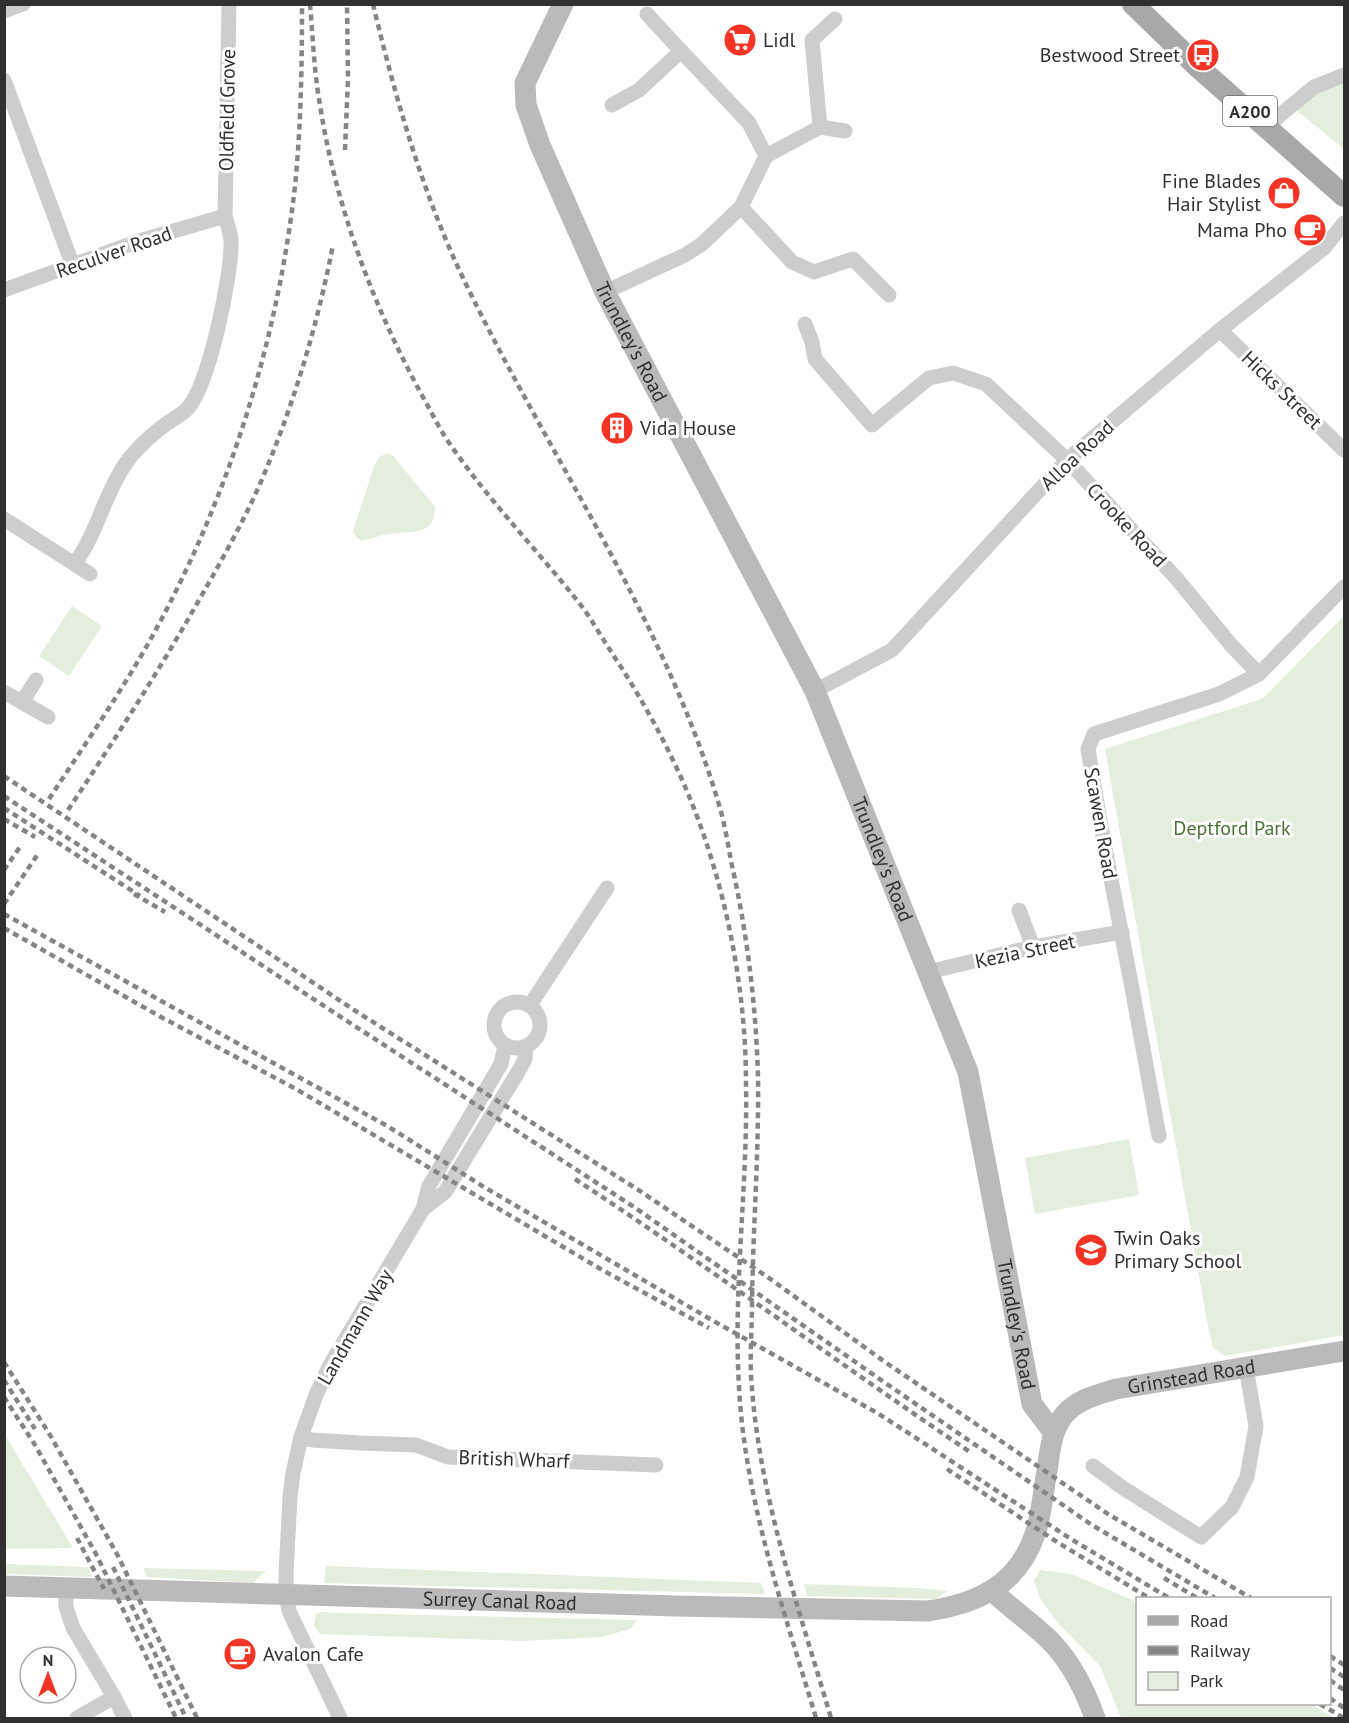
<svg xmlns="http://www.w3.org/2000/svg" width="1349" height="1723" font-family="'PT Sans',sans-serif">
<style>
.green{fill:#e4eedd}
.lines{fill:none;stroke-linecap:round;stroke-linejoin:round}
.street{stroke:#cdcdcd;stroke-width:15}
.secondary{stroke:#bababa;stroke-width:21}
.primary{stroke:#a8a8a8;stroke-width:22}
.rail{stroke:#858585;stroke-width:4.5;stroke-dasharray:6 4.5;stroke-linecap:butt}
.labels{text-anchor:middle;dominant-baseline:central;stroke-width:6;stroke-linejoin:round;paint-order:stroke}
.shield{fill:#fff;stroke:#6e6e6e;stroke-width:1.5}
.shield-label{font-size:18px;font-weight:bold;fill:#303030}
.poi-label{font-size:20px;fill:#303030;stroke:#fff;text-anchor:start}
.street-label{font-size:20px;fill:#303030;stroke:#fff}
.park-label{font-size:20px;fill:#4b7139;stroke:#fff}
</style>
<rect width="100%" height="100%" fill="#fff"/>
<!-- green -->
<g class="green">
<polygon points="1344,80 1344,149 1295,109 1317,91"/>
<path d="M388,453l6,4 41,50c0,30 -24,23 -44,27 -10,1 -19,4 -29,7l-5,-3 -4,-7 22,-67 4,-7z"/>
<polygon points="72,606 102,626 69,676 39,656"/>
<polygon points="1344,616 1344,1335 1225,1356 1213,1348 1208,1326 1105,749 1262,699"/>
<polygon points="1129,1139 1139,1195 1035,1214 1025,1158"/>
<polygon points="5,1435 73,1548 5,1549"/>
<polygon points="5,1564 88,1567 92,1577 5,1574"/>
<polygon points="326,1566 761,1583 765,1594 324,1583"/>
<polygon points="143,1568 266,1571 253,1583 147,1577"/>
<polygon points="1040,1570 1071,1574 1137,1602 1138,1704 1311,1704 1335,1718 1121,1718 1100,1666 1058,1623 1040,1598 1034,1581"/>
<polygon points="804,1584 919,1588 947,1591 936,1599 807,1596"/>
<polygon points="321,1612 339,1613 637,1620 630,1629 602,1637 521,1641 320,1634 314,1626 316,1614"/>
</g>
<g class="lines">
<!-- street -->
<g class="street">
<polyline points="4,11 23,4"/>
<polyline points="647,14 681,51"/>
<polyline points="4,80 73,266"/>
<polyline points="612,105 639,90 681,51 749,123 766,156"/>
<polyline points="1267,126 1314,87 1344,75"/>
<polyline points="820,127 812,40 835,19"/>
<polyline points="741,207 792,262 814,272 853,259 889,295"/>
<polyline points="4,290 136,242 225,216"/>
<polyline points="605,292 685,255 702,244 741,207 766,156 820,127 845,131"/>
<polyline points="805,324 812,342 815,359 872,425 929,378 953,373 986,384 1067,460 1177,579 1231,645 1259,674"/>
<polyline points="1220,330 1344,450"/>
<polyline points="4,519 90,574"/>
<path d="M75,563c22,-30 29,-67 49,-97 11,-17 26,-30 42,-42 7,-5 16,-9 22,-16 21,-24 44,-133 43,-166 0,-9 -4,-18 -6,-26l4,-212"/>
<polyline points="815,691 892,650 1067,460 1220,330 1324,248 1344,223"/>
<polyline points="4,692 48,717"/>
<polyline points="22,702 36,680"/>
<polyline points="1019,910 1033,947"/>
<polyline points="928,972 1033,947 1122,932"/>
<circle cx="517" cy="1025" r="23"/>
<polyline points="530,1005 607,888"/>
<polyline points="1159,1136 1132,988 1101,827 1088,749 1094,734 1219,694 1259,674 1344,587"/>
<polyline points="423,1209 445,1192 518,1072 525,1059 526,1046"/>
<polyline points="301,1437 312,1440 361,1443 416,1445 448,1457 656,1465"/>
<polyline points="1093,1466 1123,1488 1201,1537 1232,1507 1247,1477 1256,1426 1248,1379"/>
<polyline points="66,1587 66,1607 73,1628 114,1697 125,1718"/>
<polyline points="77,1718 114,1697"/>
<polyline points="340,1718 289,1611 286,1594 286,1574 290,1497 293,1473 301,1437 316,1395 330,1365 423,1209 429,1186 501,1064 505,1045"/>
</g>
<!-- secondary -->
<g class="secondary">
<path id="s1" d="M563,4l-38,79 1,22 14,40 65,147 210,399 153,381 64,332 21,28"/>
<path id="s2" d="M4,1586l672,20 251,5c50,-7 91,-26 108,-77 7,-20 8,-43 12,-63 3,-20 4,-40 17,-56 13,-16 33,-20 52,-26l228,-38"/>
<path d="M993,1591c19,20 44,34 62,55 19,21 31,47 40,72"/>
</g>
<!-- primary -->
<polyline class="primary" points="1133,4 1198,67 1344,196"/>
<!-- rail -->
<g class="rail">
<path d="M310,4c3,34 4,68 10,101 16,103 54,203 104,294 9,16 17,33 28,48 39,56 86,104 128,157 11,14 20,31 30,46 37,56 70,117 92,180 28,80 44,169 44,253 2,102 -13,203 -7,304 6,114 45,223 77,331"/>
<path d="M373,4c21,88 46,177 83,259 85,183 207,350 264,545 5,18 8,36 11,53 16,71 25,143 27,216 1,75 -5,151 -6,226 0,24 -2,48 -1,72 7,119 47,230 80,343"/>
<polyline points="345,150 348,79 347,4"/>
<polyline points="4,776 354,1010 640,1191 769,1278 885,1362 1108,1514 1251,1598"/>
<polyline points="4,796 344,1019 634,1207 881,1380 1092,1525 1215,1598"/>
<path d="M49,799c38,-58 78,-115 111,-177 71,-133 118,-285 135,-436 6,-60 7,-121 7,-182"/>
<polyline points="4,808 140,896"/>
<path d="M68,810c47,-71 93,-142 135,-217 20,-35 40,-71 57,-109 33,-77 57,-157 73,-239"/>
<polyline points="4,819 35,837"/>
<polyline points="4,870 22,844"/>
<polyline points="134,894 165,912"/>
<polyline points="4,904 38,854"/>
<polyline points="4,914 389,1127 484,1187 710,1319 879,1414 1071,1539 1169,1598"/>
<polyline points="4,928 161,1017 296,1089 604,1271 709,1328"/>
<path d="M575,1179c134,88 263,184 395,273"/>
<polyline points="4,1362 50,1435 117,1554 197,1718"/>
<polyline points="4,1380 35,1429"/>
<polyline points="4,1397 35,1445 96,1554 176,1718"/>
<polyline points="947,1469 1057,1542 1149,1598"/>
<polyline points="77,1538 104,1589"/>
<polyline points="113,1567 186,1718"/>
<polyline points="1164,1578 1197,1598"/>
<polyline points="1330,1656 1344,1665"/>
<polyline points="1330,1668 1344,1677"/>
<polyline points="1330,1680 1344,1690"/>
<polyline points="1330,1698 1344,1708"/>
<polyline points="1320,1704 1344,1718"/>
</g>
</g>
<!-- icons -->
<defs>
<g id="supermarket-disc" transform="scale(1.725)"><circle r="9.5" fill="#f43425" stroke="#fff"/><path d="M-6-5.5h2.5l.6 2H6L4.5 2H-2.5L-4.4-4H-6ZM-1.5 3.2a1.3 1.3 0 1 0 .1 0ZM3 3.2a1.3 1.3 0 1 0 .1 0Z" fill="#fff"/></g>
<g id="bus-disc" transform="scale(1.725)"><circle r="9.5" fill="#f43425" stroke="#fff"/><path d="M-5-6H5V4H4V6H2V4H-2V6H-4V4H-5ZM-3.5-4V0h7V-4ZM-3.5 1.2v1.5H-2V1.2ZM2 1.2v1.5H3.5V1.2Z" fill="#fff"/></g>
<g id="shop-disc" transform="scale(1.725)"><circle r="9.5" fill="#f43425" stroke="#fff"/><path d="M-5-2.5h2.3a2.7 3.5 0 0 1 5.4 0H5L5.5 6h-11ZM-1.5-2.5h3a1.5 2.3 0 0 0-3 0Z" fill="#fff"/></g>
<g id="cafe-disc" transform="scale(1.725)"><circle r="9.5" fill="#f43425" stroke="#fff"/><path d="M-5.5-4.5H6V0H3Q3 3.5 0 3.5H-2.5Q-5.5 3.5-5.5 0ZM3-3.2v2h1.7v-2ZM-6 4.5H4V6H-6Z" fill="#fff"/></g>
<g id="building-disc" transform="scale(1.725)"><circle r="9.5" fill="#f43425" stroke="#fff"/><path d="M-4-6H4V6H1V3H-1V6H-4ZM-2.5-4.3h1.7v1.8h-1.7ZM.8-4.3h1.7v1.8H.8ZM-2.5-1h1.7V.8h-1.7ZM.8-1h1.7V.8H.8Z" fill="#fff"/></g>
<g id="school-disc" transform="scale(1.725)"><circle r="9.5" fill="#f43425" stroke="#fff"/><path d="M0-5L7-2L0 1L-7-2ZM-4 1L0 2.5L4 1V4Q0 6-4 4Z" fill="#fff"/></g>
</defs>
<g fill-rule="evenodd">
<use href="#supermarket-disc" x="740" y="40"/>
<use href="#bus-disc" x="1203" y="55"/>
<use href="#shop-disc" x="1284" y="193"/>
<use href="#cafe-disc" x="1310" y="230"/>
<use href="#building-disc" x="617" y="428"/>
<use href="#school-disc" x="1091" y="1250"/>
<use href="#cafe-disc" x="240" y="1654"/>
</g>
<g class="labels">
<!-- shield labels -->
<rect class="shield" x="1223" y="96" width="54" height="30" rx="4.5"/>
<g class="shield-label">
<text x="1250" y="111">A200</text>
</g>
<!-- poi labels -->
<g class="poi-label">
<text x="763" y="40">Lidl</text>
<text x="1180" y="55" text-anchor="end">Bestwood Street</text>
<text x="1261" y="181" text-anchor="end">Fine Blades<tspan x="1261" dy="23">Hair Stylist</tspan></text>
<text x="1287" y="230" text-anchor="end">Mama Pho</text>
<text x="640" y="428">Vida House</text>
<text x="1114" y="1238">Twin Oaks<tspan x="1114" dy="23">Primary School</tspan></text>
<text x="263" y="1654">Avalon Cafe</text>
</g>
<!-- street labels -->
<g class="street-label">
<text transform="translate(227 110) rotate(-89)">Oldfield Grove</text>
<text transform="translate(114 252) rotate(-19)">Reculver Road</text>
<text stroke="none"><textPath href="#s1" startOffset="369">Trundley's Road</textPath></text>
<text transform="translate(1282 390) rotate(44)">Hicks Street</text>
<text transform="translate(1077 455) rotate(-43)">Alloa Road</text>
<text transform="translate(1127 525) rotate(47)">Crooke Road</text>
<text transform="translate(1101 823) rotate(80)">Scawen Road</text>
<text stroke="none"><textPath href="#s1" startOffset="945">Trundley's Road</textPath></text>
<text transform="translate(1025 951) rotate(-12)">Kezia Street</text>
<text stroke="none"><textPath href="#s1" startOffset="1431">Trundley's Road</textPath></text>
<text transform="translate(355 1327) rotate(-60)">Landmann Way</text>
<text stroke="none"><textPath href="#s2" startOffset="1323">Grinstead Road</textPath></text>
<text transform="translate(514 1459) rotate(2)">British Wharf</text>
<text stroke="none"><textPath href="#s2" startOffset="496">Surrey Canal Road</textPath></text>
</g>
<!-- park labels -->
<g class="park-label">
<text x="1232" y="828">Deptford Park</text>
</g>
</g>
<!-- border -->
<rect width="1349" height="1723" fill="none" stroke="#303030" stroke-width="12"/>
<!-- legend -->
<rect x="1136" y="1597" width="195" height="108" fill="#ffffff" stroke="#acacac" stroke-width="1.5"/>
<rect x="1148" y="1616" width="30" height="9" fill="#a8a8a8" stroke="#acacac" stroke-width="1.5"/>
<text x="1190" y="1627" font-size="18" fill="#303030">Road</text>
<rect x="1148" y="1646" width="30" height="9" fill="#858585" stroke="#acacac" stroke-width="1.5"/>
<text x="1190" y="1657" font-size="18" fill="#303030">Railway</text>
<rect x="1148" y="1672" width="30" height="18" fill="#e4eedd" stroke="#acacac" stroke-width="1.5"/>
<text x="1190" y="1687" font-size="18" fill="#303030">Park</text>
<!-- north arrow -->
<g transform="translate(48 1675)"><circle r="28" fill="#ffffff" stroke="#acacac" stroke-width="1.5"/>
<path d="M0-4.5L10 22L0 15L-10 22Z" fill="#f43425"/>
<text y="-9" font-size="16" font-weight="bold" text-anchor="middle" fill="#303030">N</text>
</g>
</svg>
